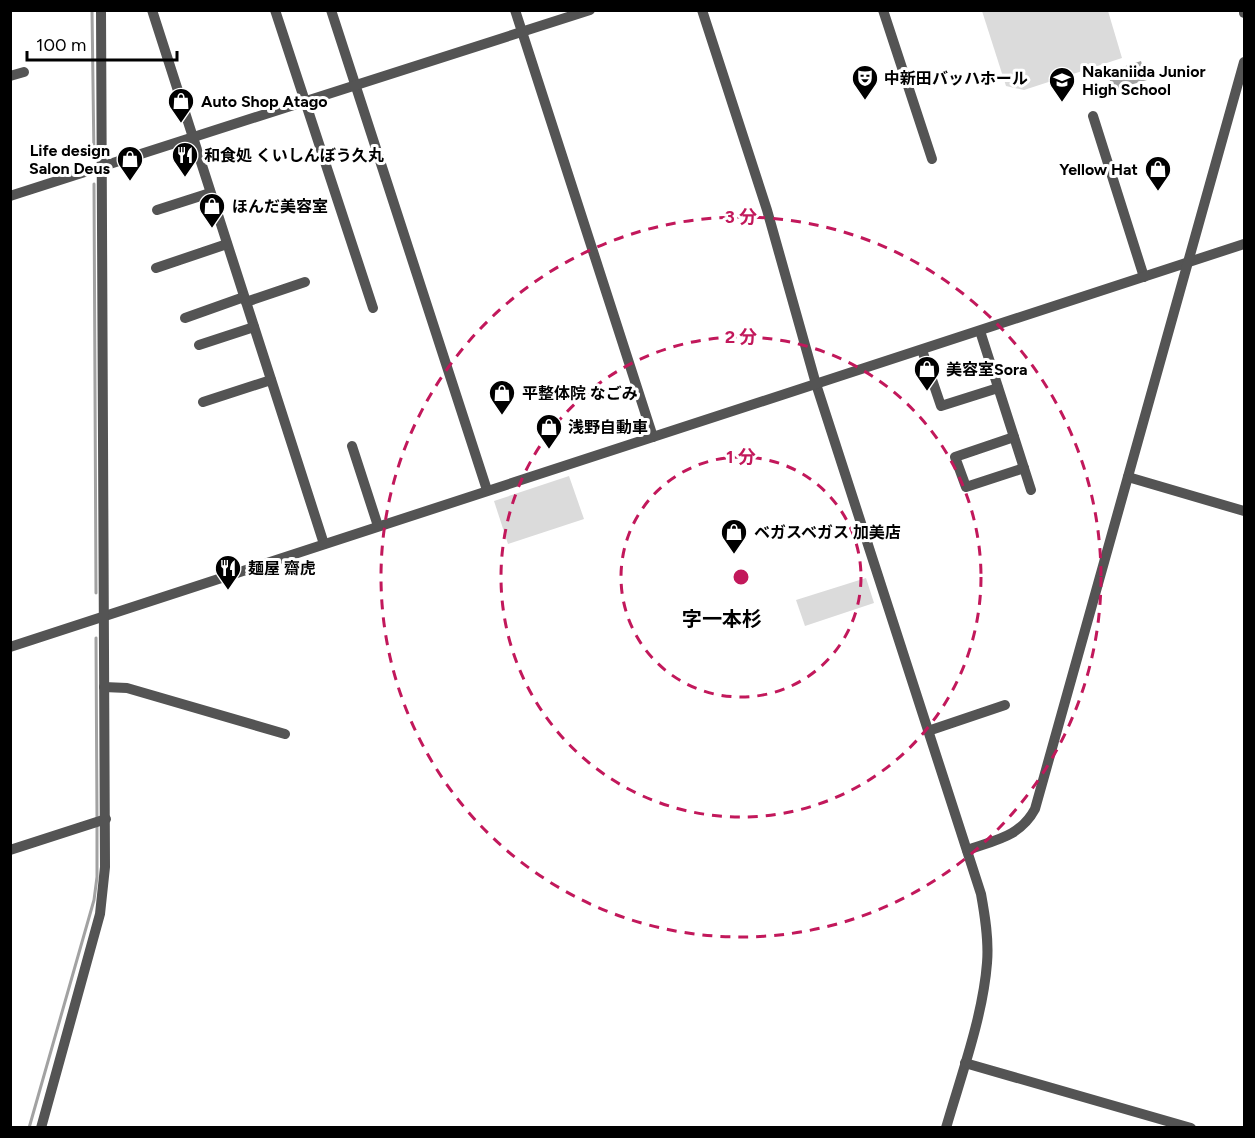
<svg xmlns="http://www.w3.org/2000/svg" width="1255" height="1138" font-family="Figtree,'Noto Sans JP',sans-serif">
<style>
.green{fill:#dbdbdb}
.water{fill:#a2a2a2}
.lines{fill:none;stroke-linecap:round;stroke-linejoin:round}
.stream{stroke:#a2a2a2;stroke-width:3}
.minor{stroke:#545454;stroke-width:10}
.ring{fill:none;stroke:#c2185b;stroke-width:3;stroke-dasharray:10 8}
.labels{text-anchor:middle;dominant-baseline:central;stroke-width:6;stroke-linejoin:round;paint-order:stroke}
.poi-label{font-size:16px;font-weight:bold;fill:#000;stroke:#fff;text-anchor:start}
.quarter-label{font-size:20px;font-weight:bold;fill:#000;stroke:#fff}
.centre{fill:#c2185b;stroke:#fff;stroke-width:3}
.ring-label{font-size:18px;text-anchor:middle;font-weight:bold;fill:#c2185b;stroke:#fff;stroke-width:6;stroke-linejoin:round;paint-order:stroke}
</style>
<rect width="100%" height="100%" fill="#fff"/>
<!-- green -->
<g class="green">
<polygon points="982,11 1108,11 1122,58 1024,90 1006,86"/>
<polygon points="569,476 584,519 508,544 494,501"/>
<polygon points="866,578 874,603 805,626 796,600"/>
</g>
<!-- water -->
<polygon class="water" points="1141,61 1147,80 1113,90 1107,72"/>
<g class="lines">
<!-- stream -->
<g class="stream">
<polyline points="92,10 94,158"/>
<polyline points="94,184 96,593"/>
<polyline points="96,638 97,819"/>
<polyline points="29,1128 94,900 97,877 97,825"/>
</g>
<!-- minor -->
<g class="minor">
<polyline points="152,10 324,544"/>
<polyline points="275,10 373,308"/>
<polyline points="331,10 487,490"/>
<polyline points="515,10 653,437"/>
<path d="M702,10l65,200 49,174 165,510c4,22 8,46 6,69 -4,53 -26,113 -41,165"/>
<polyline points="883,10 932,159"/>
<polyline points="1244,10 1244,13"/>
<polyline points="10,76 24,72"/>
<polyline points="1093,116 1144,277"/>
<polyline points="10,196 590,10"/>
<polyline points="157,210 210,193"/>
<polyline points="156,268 227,244"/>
<polyline points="246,302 305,282"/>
<polyline points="185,318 244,297"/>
<polyline points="980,331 1031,490"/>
<polyline points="199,345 254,327"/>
<polyline points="922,350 941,406 998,388"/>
<polyline points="203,402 271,380"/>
<polyline points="1014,437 955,457 966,487 1024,468"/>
<polyline points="352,446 378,526"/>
<polyline points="1128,477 1244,511"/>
<polyline points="10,647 1244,244"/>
<polyline points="104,687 127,688 285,734"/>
<polyline points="928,731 1005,705"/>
<polyline points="10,850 106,819"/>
<path d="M967,850c28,-10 53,-13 68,-41l209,-747"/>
<polyline points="965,1063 1191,1128"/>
<polyline points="41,1128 100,914 105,867 101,10"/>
</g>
</g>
<!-- distance rings -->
<g class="ring">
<circle cx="741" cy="577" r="120"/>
<circle cx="741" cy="577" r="240"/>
<circle cx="741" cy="577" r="360"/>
</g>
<!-- icons -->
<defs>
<g id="theatre-pin" transform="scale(1.35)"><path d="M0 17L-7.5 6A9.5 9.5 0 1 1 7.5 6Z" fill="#000" stroke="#fff"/><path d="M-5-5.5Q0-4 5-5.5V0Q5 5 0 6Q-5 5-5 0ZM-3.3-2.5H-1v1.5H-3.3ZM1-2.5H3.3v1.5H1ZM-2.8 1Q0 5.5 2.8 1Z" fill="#fff"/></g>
<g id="school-pin" transform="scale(1.35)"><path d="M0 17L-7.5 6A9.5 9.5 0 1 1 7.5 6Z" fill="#000" stroke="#fff"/><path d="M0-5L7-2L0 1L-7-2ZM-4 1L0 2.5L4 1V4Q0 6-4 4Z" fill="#fff"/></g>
<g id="shop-pin" transform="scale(1.35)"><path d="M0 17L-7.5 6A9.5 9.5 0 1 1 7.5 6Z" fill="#000" stroke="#fff"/><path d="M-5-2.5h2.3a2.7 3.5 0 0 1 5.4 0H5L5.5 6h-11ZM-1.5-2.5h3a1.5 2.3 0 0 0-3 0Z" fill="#fff"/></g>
<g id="restaurant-pin" transform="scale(1.35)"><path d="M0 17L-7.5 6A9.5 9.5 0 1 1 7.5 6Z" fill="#000" stroke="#fff"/><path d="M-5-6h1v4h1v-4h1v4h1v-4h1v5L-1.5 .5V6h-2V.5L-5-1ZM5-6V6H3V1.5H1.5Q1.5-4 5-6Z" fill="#fff"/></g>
</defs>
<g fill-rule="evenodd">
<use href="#theatre-pin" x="865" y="78"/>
<use href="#school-pin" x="1062" y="80"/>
<use href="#shop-pin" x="181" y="101"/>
<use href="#restaurant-pin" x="185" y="155"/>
<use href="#shop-pin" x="130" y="159"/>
<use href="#shop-pin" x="1158" y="169"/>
<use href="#shop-pin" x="212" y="206"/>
<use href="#shop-pin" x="927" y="369"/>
<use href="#shop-pin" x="502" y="393"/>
<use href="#shop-pin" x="549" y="427"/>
<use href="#shop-pin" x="734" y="532"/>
<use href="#restaurant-pin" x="228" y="568"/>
</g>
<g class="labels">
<!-- poi labels -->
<g class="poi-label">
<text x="1082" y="71">Nakaniida Junior<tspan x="1082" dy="18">High School</tspan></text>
<text x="884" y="78">中新田バッハホール</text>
<text x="201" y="101">Auto Shop Atago</text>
<text x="110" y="150" text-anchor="end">Life design<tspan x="110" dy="18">Salon Deus</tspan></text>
<text x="204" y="155">和食処 くいしんぼう久丸</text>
<text x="1138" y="169" text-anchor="end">Yellow Hat</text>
<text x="232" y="206">ほんだ美容室</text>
<text x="946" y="369">美容室Sora</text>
<text x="522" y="393">平整体院 なごみ</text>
<text x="568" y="427">浅野自動車</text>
<text x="754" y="532">ベガスベガス 加美店</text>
<text x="248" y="568">麺屋 齋虎</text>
</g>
<!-- quarter labels -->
<g class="quarter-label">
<text x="722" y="619">字一本杉</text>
</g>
</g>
<circle cx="741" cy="577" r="9" class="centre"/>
<g class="ring-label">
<text x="741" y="223">3 分</text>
<text x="741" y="343">2 分</text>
<text x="741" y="463">1 分</text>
</g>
<!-- border -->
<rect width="1255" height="1138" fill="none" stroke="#000000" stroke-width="24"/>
<!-- scale -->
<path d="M27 51v9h150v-9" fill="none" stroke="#000000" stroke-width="3"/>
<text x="36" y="51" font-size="18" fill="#000000" stroke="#ffffff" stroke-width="4.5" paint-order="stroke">100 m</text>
</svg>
